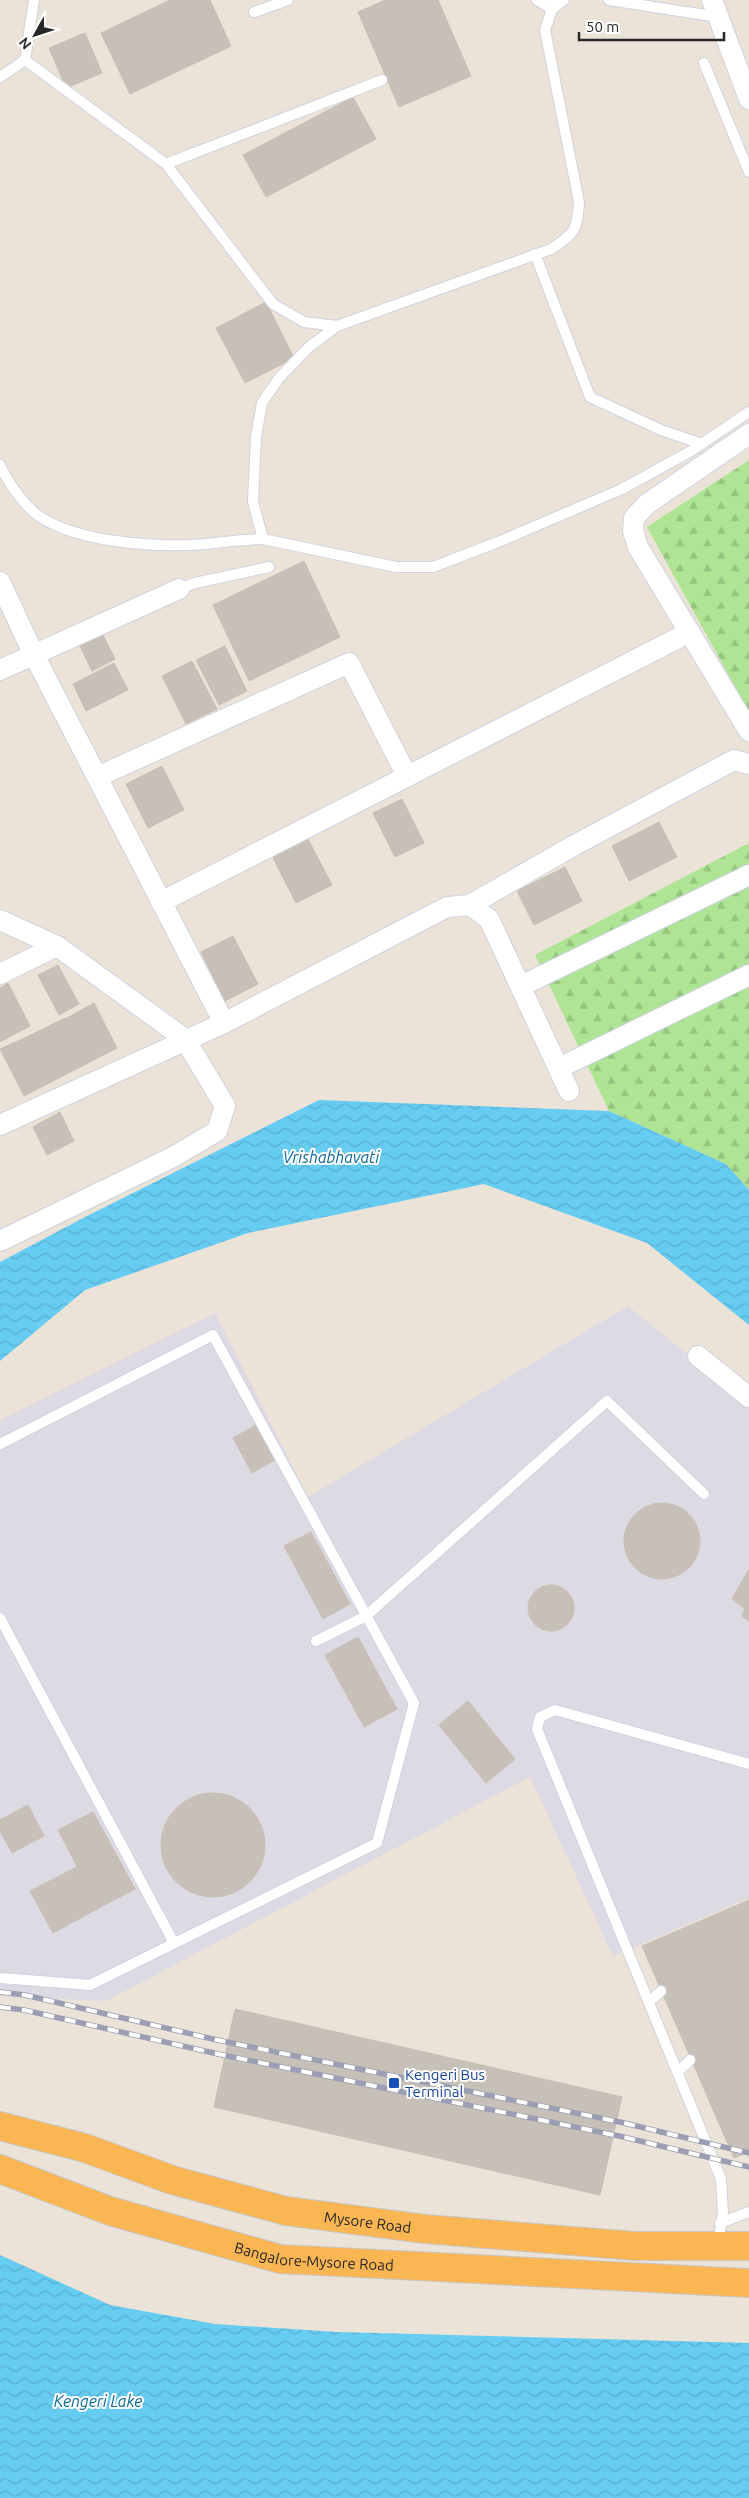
<svg xmlns="http://www.w3.org/2000/svg" width="749" height="2498" font-family="Ubuntu,sans-serif">
<style>
.industrial{fill:#dcdae3}
.forest{fill:url(#forest-firs)}
.water{fill:url(#water-waves)}
.building{fill:#c6c0b8;stroke:#c6bfb2}
.lines{fill:none;stroke-linecap:round;stroke-linejoin:round}
.service-casing{stroke:#ced2e2;stroke-width:12}
.minor-casing{stroke:#ced2e2;stroke-width:22}
.trunk-casing{stroke:#c7c7c7;stroke-width:30}
.service{stroke:#fff;stroke-width:10}
.minor{stroke:#fff;stroke-width:20}
.trunk{stroke:#fab652;stroke-width:28}
.rail-casing{stroke:#9b9fb3;stroke-width:5.5}
.rail{stroke:#fff;stroke-width:4;stroke-dasharray:11;stroke-linecap:butt}
.transit-dot{fill:#1a4fb4;stroke:#fff;stroke-width:2}
.labels{text-anchor:middle;dominant-baseline:central;stroke-width:4;stroke-linejoin:round;paint-order:stroke}
.transit-label{font-size:15px;fill:#164399;stroke:#fff;text-anchor:start}
.street-label{font-size:15px;fill:#282828;stroke:#fff}
.water-label{font-size:16px;font-style:italic;fill:#09689a;stroke:#fff}
</style>
<defs>
<pattern id="forest-firs" width="22" height="20" patternUnits="userSpaceOnUse" patternTransform="scale(1.25)"><rect width="22" height="20" fill="#aee493"/><path d="M5 1l3.5 6h-7zM16 11l3.5 6h-7z" fill="#96c47f"/></pattern>
<pattern id="water-waves" width="16" height="10" patternUnits="userSpaceOnUse" patternTransform="scale(1.25)"><rect width="16" height="10" fill="#67ccf2"/><path d="M0 5q4-4 8 0t8 0" fill="none" stroke="#59afd0"/></pattern>
</defs>
<rect width="100%" height="100%" fill="#ebe3d8"/>
<!-- industrial -->
<polygon class="industrial" points="628,1306 749,1404 749,1898 613,1956 530,1777 106,2001 0,1996 0,1420 215,1313 308,1497"/>
<!-- forest -->
<g class="forest">
<polygon points="749,460 749,712 647,527"/>
<polygon points="749,843 749,1190 726,1164 609,1111 535,955"/>
</g>
<!-- water -->
<g class="water">
<polygon points="319,1100 609,1111 726,1164 749,1190 749,1325 647,1243 484,1184 248,1233 85,1290 0,1361 0,1262 87,1216"/>
<polygon points="0,2255 110,2305 215,2324 337,2332 749,2343 749,2498 0,2498"/>
</g>
<!-- building -->
<g class="building">
<polygon points="170,0 210,0 231,46 130,94 101,33"/>
<polygon points="385,0 438,0 471,76 399,107 358,12"/>
<polygon points="85,33 102,73 66,88 49,48"/>
<polygon points="353,97 376,139 266,197 243,155"/>
<polygon points="266,302 294,358 245,383 216,328"/>
<polygon points="304,561 340,637 249,681 213,605"/>
<polygon points="101,631 115,659 92,671 78,642"/>
<polygon points="225,646 247,691 219,705 196,660"/>
<polygon points="192,661 217,709 186,724 162,676"/>
<polygon points="114,663 128,690 86,711 73,684"/>
<polygon points="162,766 184,810 148,828 126,784"/>
<polygon points="402,799 424,843 395,857 373,813"/>
<polygon points="659,822 677,857 629,881 612,846"/>
<polygon points="308,839 332,885 296,903 272,856"/>
<polygon points="565,867 582,901 534,925 517,891"/>
<polygon points="233,936 258,984 225,1001 201,952"/>
<polygon points="58,965 79,1004 59,1015 38,975"/>
<polygon points="8,983 30,1026 0,1042 0,988"/>
<polygon points="94,1003 117,1048 88,1063 65,1019"/>
<polygon points="65,1018 88,1063 57,1079 33,1034"/>
<polygon points="33,1034 57,1079 24,1096 0,1049"/>
<polygon points="60,1112 74,1141 47,1155 33,1127"/>
<polygon points="256,1425 275,1460 252,1473 233,1438"/>
<circle cx="662" cy="1541" r="38"/>
<polygon points="311,1532 350,1604 323,1619 284,1546"/>
<polygon points="749,1569 749,1621 742,1616 745,1609 732,1599"/>
<circle cx="551" cy="1608" r="23"/>
<polygon points="358,1637 397,1709 364,1727 325,1655"/>
<polygon points="468,1701 515,1759 486,1783 439,1725"/>
<circle cx="213" cy="1845" r="52"/>
<polygon points="28,1805 44,1836 12,1853 0,1831 0,1820"/>
<polygon points="93,1812 135,1889 99,1908 58,1830"/>
<polygon points="77,1867 99,1908 53,1933 30,1891"/>
<polygon points="749,1900 749,2152 734,2158 642,1946"/>
<polygon points="235,2009 622,2097 600,2195 214,2107"/>
</g>
<g class="lines">
<!-- service casing -->
<g class="service-casing">
<g id="service">
<polyline points="537,0 552,9 552,3"/>
<polyline points="609,0 718,17"/>
<polyline points="254,12 288,0"/>
<path d="M25,60l141,104 107,140 31,18 33,4 214,-77c24,-16 26,-18 28,-47l-34,-172 7,-21 12,-9"/>
<polyline points="704,63 749,172"/>
<polyline points="0,77 25,60 34,0"/>
<polyline points="166,164 382,80"/>
<polyline points="535,254 590,397 661,430 702,444"/>
<path d="M0,465c7,16 26,44 42,53 37,23 101,28 145,27 25,0 50,-6 76,-6l-10,-37 3,-66 6,-33 17,-25 30,-31 28,-21"/>
<polyline points="263,539 396,567 433,567 498,542 622,489 691,451 749,412"/>
<polyline points="179,589 195,583 269,567"/>
<polyline points="0,1444 213,1335 414,1703 377,1843 90,1985 0,1978"/>
<polyline points="0,1618 174,1943"/>
<polyline points="316,1641 366,1616 607,1401 704,1494"/>
<polyline points="649,2002 661,1991"/>
<polyline points="678,2072 690,2060"/>
<polyline points="720,2223 749,2212"/>
<polyline points="718,2244 723,2213 721,2179 537,1729 540,1717 555,1710 749,1764"/>
</g>
</g>
<!-- minor casing -->
<g class="minor-casing">
<g id="minor">
<polyline points="712,0 749,99"/>
<polyline points="749,434 647,504 634,518 633,531 638,547 749,731"/>
<polyline points="0,582 33,653 224,1023"/>
<polyline points="0,670 179,589"/>
<polyline points="97,777 349,663 407,776"/>
<polyline points="161,902 690,632"/>
<polyline points="470,905 573,846 734,760 749,764"/>
<polyline points="0,920 57,946 185,1039 225,1106 217,1131 173,1157 0,1241"/>
<polyline points="0,974 57,946"/>
<polyline points="521,986 749,875"/>
<polyline points="559,1068 749,975"/>
<polyline points="0,1125 224,1023 447,907 470,905 489,919 569,1091"/>
<polyline points="698,1356 749,1397"/>
</g>
</g>
<!-- trunk casing -->
<g class="trunk-casing">
<g id="trunk">
<path id="s1" d="M0,2126l85,22 87,32 114,31 139,18 210,17h114"/>
<path id="s2" d="M0,2169l110,42 170,48 469,24"/>
</g>
</g>
<!-- service -->
<use href="#service" class="service"/>
<!-- minor -->
<use href="#minor" class="minor"/>
<!-- trunk -->
<use href="#trunk" class="trunk"/>
<!-- rail casing -->
<g class="rail-casing">
<g id="rail">
<polyline points="0,1992 25,1995 217,2040 620,2122 749,2153"/>
<polyline points="0,2007 24,2010 218,2054 619,2136 749,2167"/>
</g>
</g>
<!-- rail -->
<use href="#rail" class="rail"/>
</g>
<!-- markers -->
<rect class="transit-dot" x="388" y="2077" width="12" height="12" rx="2.5"/>
<g class="labels">
<!-- transit labels -->
<g class="transit-label">
<text x="405" y="2074">Kengeri Bus<tspan x="405" dy="17">Terminal</tspan></text>
</g>
<!-- street labels -->
<g class="street-label">
<text stroke="none"><textPath href="#s1" startOffset="381">Mysore Road</textPath></text>
<text stroke="none"><textPath href="#s2" startOffset="328">Bangalore-Mysore Road</textPath></text>
</g>
<!-- water labels -->
<g class="water-label">
<text x="331" y="1157">Vrishabhavati</text>
<text x="98" y="2401">Kengeri Lake</text>
</g>
</g>
<!-- north arrow -->
<g transform="translate(35 35) rotate(230)" stroke="#ffffff" stroke-width="4" paint-order="stroke">
<path d="M0-4L9 19L0 12L-9 19Z" fill="#282828"/>
<text y="-8" font-size="14" font-weight="bold" text-anchor="middle" fill="#282828">N</text>
</g>
<!-- scale -->
<path d="M579 32v8h145v-8" fill="none" stroke="#282828" stroke-width="2.5"/>
<text x="586" y="32" font-size="15" fill="#282828" stroke="#ffffff" stroke-width="4" paint-order="stroke">50 m</text>
</svg>
